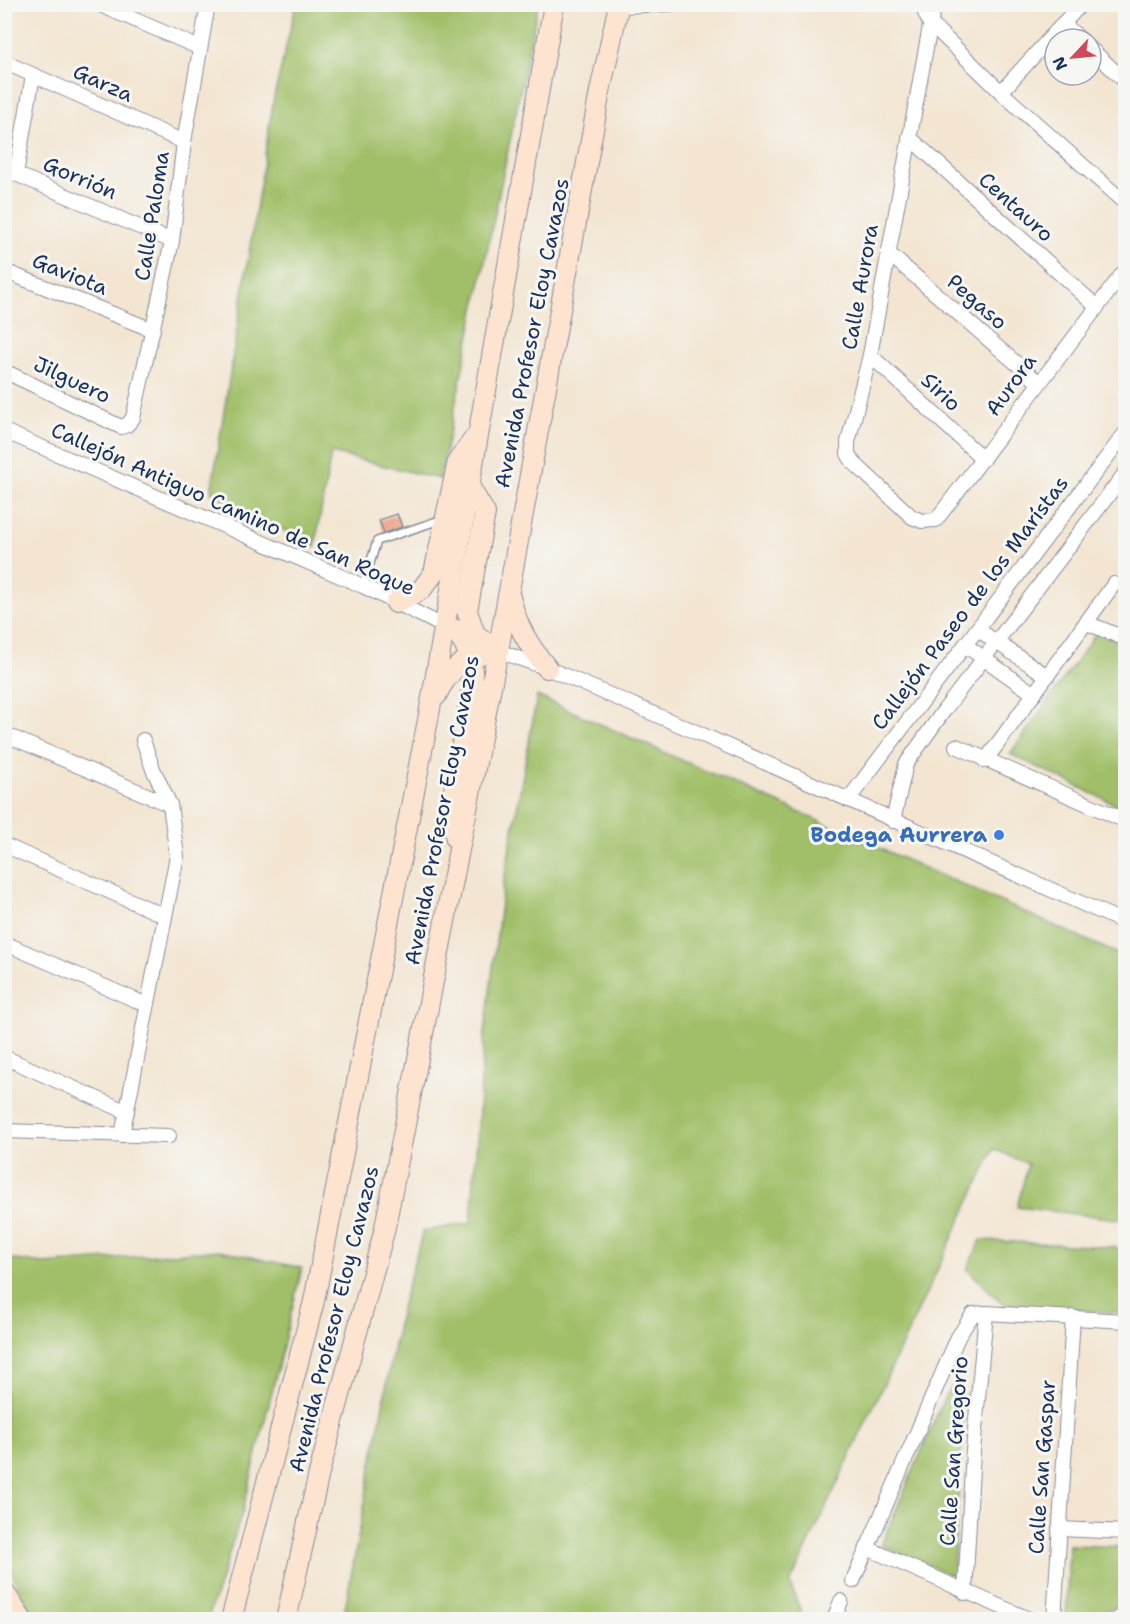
<svg xmlns="http://www.w3.org/2000/svg" width="1130" height="1624" font-family="'Shantell Sans',sans-serif">
<style>
.green{fill:#a0bf67;stroke:#5e7762;stroke-width:1.5}
.building{fill:#e99b81}
.lines{fill:none;stroke-linecap:round;stroke-linejoin:round}
.lane-casing{stroke:#878a98;stroke-width:10}
.street-casing{stroke:#878a98;stroke-width:16}
.secondary-casing{stroke:#878a98;stroke-width:22}
.lane{stroke:#fff;stroke-width:7}
.street{stroke:#fff;stroke-width:14}
.secondary{stroke:#fde4d1;stroke-width:20}
.shop-dot{fill:#3f7fe0;stroke:#f6f6f2;stroke-width:2}
.labels{text-anchor:middle;dominant-baseline:central;stroke-width:6;stroke-linejoin:round;paint-order:stroke}
.street-label{font-size:21px;fill:#1b2f5e;stroke:#f6f6f2}
.shop-label{font-size:21px;font-weight:bold;fill:#366cbe;stroke:#f6f6f2;text-anchor:end}
</style>
<rect width="100%" height="100%" fill="#f6f6f2"/>
<filter id="ink" filterUnits="userSpaceOnUse"><feTurbulence type="fractalNoise" baseFrequency=".0167" numOctaves="2"/><feDisplacementMap in="SourceGraphic" scale="12" xChannelSelector="R" yChannelSelector="G"/><feConvolveMatrix kernelMatrix="1 2 1 2 8 2 1 2 1" color-interpolation-filters="sRGB"/></filter>
<filter id="wash" filterUnits="userSpaceOnUse"><feTurbulence type="fractalNoise" baseFrequency=".008" numOctaves="4" result="noise"/><feDisplacementMap in="SourceGraphic" scale="24" xChannelSelector="R" yChannelSelector="G"/><feGaussianBlur stdDeviation="1.35" result="paint"/><feColorMatrix in="noise" values="0 0 0 0 0 0 0 0 0 0 0 0 0 0 0 0 0 1.4 0 .05"/><feComposite in="paint" operator="in"/></filter>
<g filter="url(#wash)">
<rect width="100%" height="100%" fill="#f3e5d1"/>
<!-- green -->
<g class="green">
<polygon points="296,5 538,5 440,479 331,453 315,546 211,493 274,97"/>
<polygon points="1097,632 1125,645 1125,809 1010,754"/>
<polygon points="537,696 1125,957 1125,1220 1017,1207 1028,1164 994,1149 790,1584 804,1619 343,1619 401,1308 423,1231 471,1223 484,1040 503,886"/>
<polygon points="981,1240 1125,1248 1125,1313 1005,1306 967,1269"/>
<path d="M219,1250l83,18 -59,242 -35,109h-165c-22,-12 -32,-47 -38,-70v-291l39,6z"/>
<polygon points="953,1385 961,1389 965,1396 953,1576 881,1545 946,1394"/>
<polygon points="1069,1545 1125,1547 1125,1601 1091,1619 1066,1619"/>
</g>
<g id="blocks">
<!-- building -->
<polygon class="building" points="397,514 402,527 384,533 379,520"/>
</g>
</g>
<g filter="url(#ink)">
<use href="#blocks" fill-opacity="0" stroke="#878a98" stroke-width="1.5"/>
<g class="lines">
<!-- lane casing -->
<g class="lane-casing">
<polyline id="lane" points="363,586 377,541 443,519"/>
</g>
<!-- street casing -->
<g class="street-casing">
<g id="street">
<polyline points="98,4 200,48"/>
<polyline points="921,4 929,22 1001,92 1126,204"/>
<polyline points="934,4 870,355 848,442 848,454 853,462 912,517 922,521 936,520 1126,269"/>
<polyline points="619,6 672,4"/>
<polyline points="1063,23 1080,39"/>
<polyline points="1091,49 1126,82"/>
<polyline points="4,62 184,142"/>
<polyline points="1001,92 1081,4"/>
<polyline points="909,137 1097,307"/>
<polyline points="4,169 172,241"/>
<polyline points="16,174 33,75"/>
<polyline points="888,253 1038,382"/>
<polyline points="4,271 153,330"/>
<polyline points="870,355 983,459"/>
<polyline points="4,371 121,427 127,425 133,418 172,241 184,142 208,4"/>
<polyline points="4,431 363,586 445,627"/>
<polyline points="1087,623 1126,639"/>
<polyline points="977,629 1047,676"/>
<polyline points="965,645 1034,694"/>
<polyline points="498,651 547,668 696,732 1126,923"/>
<polyline points="4,734 170,805"/>
<polyline points="956,746 1126,821"/>
<polyline points="985,761 1114,584"/>
<polyline points="848,800 1126,432"/>
<polyline points="893,821 906,764 945,709 1126,472"/>
<polyline points="4,845 165,916"/>
<polyline points="4,943 147,1005"/>
<polyline points="4,1057 127,1112"/>
<polyline points="4,1131 169,1136"/>
<polyline points="122,1135 177,856 170,805 153,769 143,740"/>
<polyline points="1059,1529 1126,1532"/>
<polyline points="867,1548 1031,1620"/>
<polyline points="853,1581 958,1337 973,1314 986,1313 1126,1321"/>
<polyline points="965,1593 973,1451 986,1313"/>
<polyline points="834,1620 841,1601"/>
<polyline points="1054,1620 1073,1317"/>
<polyline points="1116,1620 1126,1614"/>
</g>
</g>
<!-- secondary casing -->
<g class="secondary-casing">
<g id="secondary">
<polyline points="469,486 485,513 467,611 475,634 498,651"/>
<path d="M510,597c7,29 18,48 37,71"/>
<polyline points="396,603 421,590 434,573 458,461 474,439"/>
<polyline points="445,627 456,630 471,657 473,683 451,807 456,839"/>
<path d="M436,696c8,-18 24,-37 44,-41"/>
<polyline points="4,1592 22,1620"/>
<polyline points="231,1620 314,1301 428,720 554,4"/>
<polyline points="286,1620 319,1473 384,1232 498,651 600,91 619,4"/>
</g>
</g>
<!-- lane -->
<use href="#lane" class="lane"/>
<!-- street -->
<use href="#street" class="street"/>
<!-- secondary -->
<use href="#secondary" class="secondary"/>
</g>
</g>
<!-- markers -->
<circle class="shop-dot" cx="999" cy="835" r="6"/>
<g class="labels">
<!-- street labels -->
<g class="street-label">
<text transform="translate(103 83) rotate(24)">Garza</text>
<text transform="translate(80 178) rotate(23)">Gorrión</text>
<text transform="translate(1016 207) rotate(42)">Centauro</text>
<text transform="translate(152 216) rotate(-81)">Calle Paloma</text>
<text transform="translate(70 274) rotate(22)">Gaviota</text>
<text transform="translate(860 287) rotate(-80)">Calle Aurora</text>
<text transform="translate(977 302) rotate(41)">Pegaso</text>
<text transform="translate(532 333) rotate(-79)">Avenida Profesor Eloy Cavazos</text>
<text transform="translate(72 380) rotate(25)">Jilguero</text>
<text transform="translate(1011 385) rotate(-54)">Aurora</text>
<text transform="translate(941 392) rotate(43)">Sirio</text>
<text transform="translate(233 509) rotate(24)">Callejón Antiguo Camino de San Roque</text>
<text transform="translate(970 603) rotate(-53)">Callejón Paseo de los Marístas</text>
<text transform="translate(442 810) rotate(-79)">Avenida Profesor Eloy Cavazos</text>
<text transform="translate(334 1319) rotate(-76)">Avenida Profesor Eloy Cavazos</text>
<text transform="translate(954 1451) rotate(-86)">Calle San Gregorio</text>
<text transform="translate(1042 1467) rotate(-86)">Calle San Gaspar</text>
</g>
<!-- shop labels -->
<g class="shop-label">
<text x="987" y="835">Bodega Aurrera</text>
</g>
</g>
<!-- margin -->
<rect width="1130" height="1624" fill="none" stroke="#f6f6f2" stroke-width="24"/>
<!-- north arrow -->
<g transform="translate(1073 57) rotate(244)"><circle r="28" fill="#f6f6f2" stroke="#9ea6b7" stroke-width="1.5"/>
<path d="M0-4.5L10 22L0 15L-10 22Z" fill="#d1495b"/>
<text y="-9" font-size="16" font-weight="bold" text-anchor="middle" fill="#1b2f5e">N</text>
</g>
</svg>
